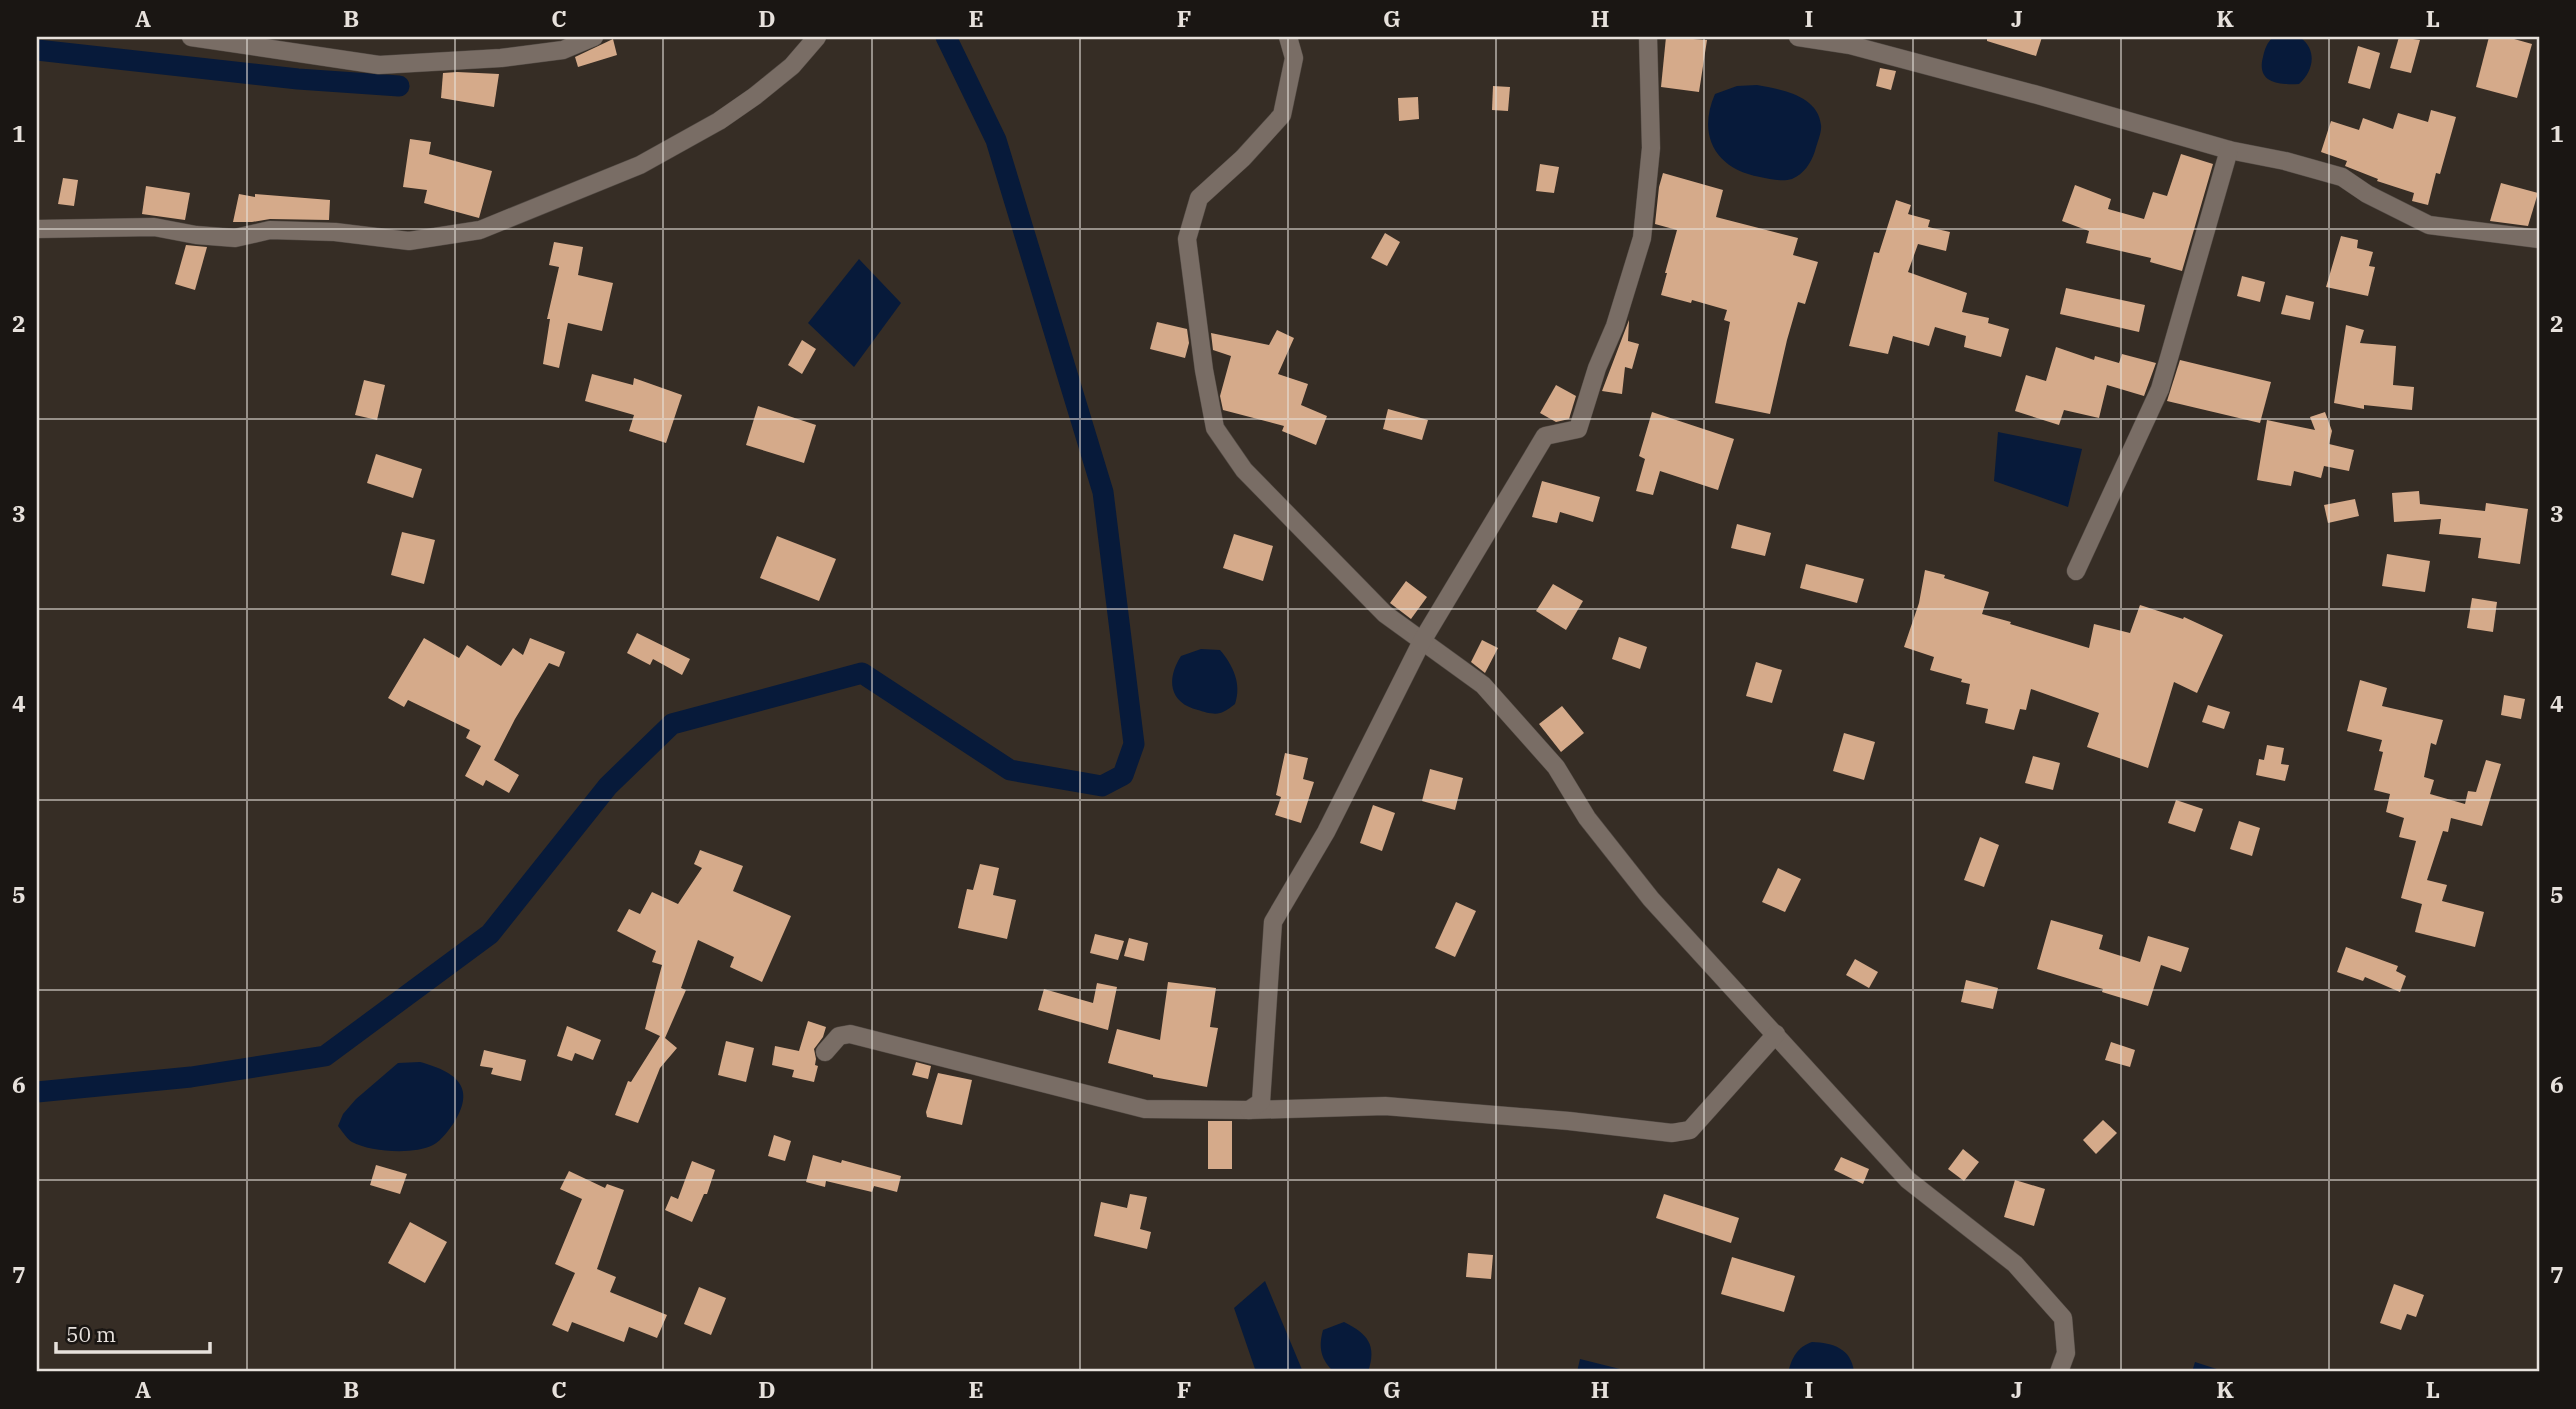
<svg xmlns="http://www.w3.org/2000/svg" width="2576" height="1409" font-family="'IBM Plex Serif',serif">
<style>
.water{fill:#071a3a}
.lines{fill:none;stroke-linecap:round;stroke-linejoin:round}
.canal{stroke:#071a3a;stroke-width:21}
.building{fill:#d5aa8a}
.street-casing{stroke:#524a44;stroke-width:19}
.street{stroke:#796d65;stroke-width:18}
.grid{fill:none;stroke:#e7e1dc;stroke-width:2;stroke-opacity:0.55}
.neatline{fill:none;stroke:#e7e1dc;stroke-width:2.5}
.grid-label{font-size:23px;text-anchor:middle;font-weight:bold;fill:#e7e1dc}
</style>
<rect width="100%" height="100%" fill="#362d25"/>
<!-- water -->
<g class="water">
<path d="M2273,37l28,1c16,12 13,33 -2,46 -20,1 -43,-1 -36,-27 2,-9 4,-14 10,-20z"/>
<path d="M1757,85c23,4 61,10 64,40 1,7 -4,18 -6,26 -4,12 -11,23 -23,28 -10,3 -22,0 -32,-2 -45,-8 -63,-42 -45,-83l22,-8z"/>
<polygon points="859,259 901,303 854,367 808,323"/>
<polygon points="1998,432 2082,449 2068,507 1994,481"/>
<path d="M1201,649l19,1c13,15 22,34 15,54 -4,3 -10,8 -15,9 -6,2 -16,-1 -22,-3 -29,-7 -32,-31 -17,-54z"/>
<path d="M420,1062c33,9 57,23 35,59 -6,9 -13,19 -22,24 -19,10 -63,7 -81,-3 -5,-3 -10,-11 -14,-16l5,-12 13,-15 42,-36z"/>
<polygon points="1265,1281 1303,1372 1256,1372 1234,1308"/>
<path d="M1344,1322c24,12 33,23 24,50h-34c-13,-12 -16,-24 -11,-42z"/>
<path d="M1812,1342c21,1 39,6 42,30h-66c4,-14 9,-25 24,-30z"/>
<polygon points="1580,1359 1632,1372 1577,1372"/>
<polygon points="2195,1362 2226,1372 2192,1372"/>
</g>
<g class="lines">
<!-- canal -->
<g class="canal">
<polyline points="37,50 298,79 399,86"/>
<polyline points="37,1092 191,1077 325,1056 490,934 608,786 672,724 862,673 1010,770 1102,786 1123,775 1134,744 1103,492 996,140 946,37"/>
</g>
</g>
<!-- building -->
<g class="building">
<polygon points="1666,37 1707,40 1699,92 1661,87"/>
<polygon points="1987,37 2042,37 2036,56 1987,41"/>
<polygon points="2399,37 2420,40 2411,73 2390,68"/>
<polygon points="2489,37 2507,37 2532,44 2517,98 2476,87"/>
<polygon points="613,39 617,55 578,67 575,57"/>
<polygon points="2358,46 2380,53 2370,89 2348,83"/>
<polygon points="1880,68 1896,71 1891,90 1876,86"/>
<polygon points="457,72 499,74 494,107 441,98 443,73"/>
<polygon points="1493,86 1510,87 1508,111 1492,110"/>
<polygon points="1418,97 1419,119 1399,121 1398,98"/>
<polygon points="2431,110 2456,117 2440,174 2436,173 2428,205 2412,201 2414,193 2377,181 2378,179 2345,166 2347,161 2321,152 2331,121 2359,130 2363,118 2393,129 2398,113 2428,122"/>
<polygon points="410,139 431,142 429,154 492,171 479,218 424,203 427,190 403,187"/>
<polygon points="2181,154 2213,164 2182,271 2150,262 2151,258 2086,243 2089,231 2062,221 2075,185 2111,199 2108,209 2144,219 2153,192 2167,196"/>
<polygon points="1540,164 1559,167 1554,193 1536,191"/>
<polygon points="1663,173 1723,190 1716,217 1798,238 1793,255 1818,262 1805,304 1798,302 1787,340 1770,414 1715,403 1730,322 1724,320 1727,310 1692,300 1691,303 1661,295 1667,273 1665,273 1677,230 1655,224 1659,187"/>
<polygon points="63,178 78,180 74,206 58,204"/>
<polygon points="2501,183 2538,193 2528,226 2490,221"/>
<polygon points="146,186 190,193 185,220 142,214"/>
<polygon points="239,194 255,197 255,194 330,200 329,220 270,219 252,222 233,222"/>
<polygon points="1896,200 1911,205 1908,214 1930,220 1928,227 1950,232 1946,251 1918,244 1908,272 1967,293 1962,312 1989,318 1988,323 2009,329 2001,357 1964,347 1966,336 1935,327 1929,346 1893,336 1888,354 1849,346 1874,252 1879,253"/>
<polygon points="1385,233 1400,242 1387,266 1371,258"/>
<polygon points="2341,236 2358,240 2357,248 2373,252 2369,266 2375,267 2368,296 2326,287"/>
<polygon points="554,242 583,247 578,275 613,283 602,331 568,323 559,368 543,364 550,319 547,319 559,267 549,265"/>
<polygon points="186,245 207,247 195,290 175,284"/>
<polygon points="2242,276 2265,282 2260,302 2237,296"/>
<polygon points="2066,288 2145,305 2139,332 2060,314"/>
<polygon points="2286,295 2314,302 2310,320 2281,314"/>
<polygon points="1629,320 1628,341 1639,344 1632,369 1625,367 1622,394 1602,391"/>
<polygon points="1157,322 1187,329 1189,343 1185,358 1150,349"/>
<polygon points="2346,325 2364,330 2360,343 2396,346 2393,385 2414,387 2412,410 2364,405 2364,409 2334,403"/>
<polygon points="1277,330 1294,338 1278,374 1308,384 1301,405 1327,416 1316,445 1282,431 1284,426 1223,410 1220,396 1231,356 1213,350 1211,333 1269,345"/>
<polygon points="802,340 816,349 802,374 788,365"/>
<polygon points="2056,347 2094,360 2095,356 2119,363 2122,354 2156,363 2144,396 2107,385 2099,418 2064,410 2059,425 2015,411 2026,375 2046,381"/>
<polygon points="2180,360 2271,382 2260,423 2167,401"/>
<polygon points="592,374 633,385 634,378 682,395 666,443 629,431 634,415 585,401"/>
<polygon points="364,380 385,385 377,420 355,415"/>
<polygon points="1556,385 1576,396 1569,419 1556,422 1540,413"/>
<polygon points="758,406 816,425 804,463 746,445"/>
<polygon points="1388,409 1428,420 1422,440 1383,429"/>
<polygon points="1652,412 1734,439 1718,490 1660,471 1653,495 1636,491 1645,459 1639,456"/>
<polygon points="2325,412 2332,431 2329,444 2354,450 2349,471 2324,466 2321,478 2294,471 2291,486 2257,480 2267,420 2315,430 2310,417"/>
<polygon points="376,454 422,469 413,498 367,483"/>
<polygon points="1542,481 1600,497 1593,522 1560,512 1557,523 1532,517"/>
<polygon points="2419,491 2420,504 2485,511 2486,503 2528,509 2520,564 2478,558 2481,538 2439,534 2441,519 2394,522 2392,493"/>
<polygon points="2355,499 2359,516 2328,523 2324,505"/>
<polygon points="1737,524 1771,533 1765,556 1731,548"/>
<polygon points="402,532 435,540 424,584 391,575"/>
<polygon points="1234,534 1273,546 1263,581 1223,568"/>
<polygon points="777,536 836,559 819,601 760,578"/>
<polygon points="2387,554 2430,561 2425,592 2382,586"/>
<polygon points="1806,564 1864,579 1857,603 1800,588"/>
<polygon points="1925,570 1945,575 1944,578 1989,592 1982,614 2011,622 2010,624 2089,648 2094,624 2130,633 2140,605 2183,619 2184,617 2223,635 2197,693 2174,682 2148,768 2087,747 2099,713 2031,689 2026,710 2020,709 2014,730 1985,723 1988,709 1966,704 1970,684 1961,682 1962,679 1930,670 1934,657 1904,647 1919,603"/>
<polygon points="1406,581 1427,597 1411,619 1390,603"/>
<polygon points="1553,584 1583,601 1566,630 1536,611"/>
<polygon points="2472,598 2497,602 2493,632 2467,628"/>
<polygon points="637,633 690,659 682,675 653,659 650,665 627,653"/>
<polygon points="1619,637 1647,647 1640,669 1612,659"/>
<polygon points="424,638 459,658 467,645 501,666 513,648 523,655 530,638 565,652 559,667 549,663 515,719 494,760 519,775 509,793 486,780 483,786 465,776 481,746 466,738 470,730 408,700 404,707 388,698"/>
<polygon points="1482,640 1498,648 1485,673 1471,662"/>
<polygon points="1756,662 1782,670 1772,703 1746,696"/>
<polygon points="2360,680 2387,688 2382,706 2443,720 2436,745 2431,743 2424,777 2434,780 2430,794 2465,804 2468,791 2476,792 2486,760 2501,764 2482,826 2451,818 2448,832 2443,831 2427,880 2447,885 2442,901 2484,912 2475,947 2415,932 2422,904 2401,898 2416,841 2399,837 2404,818 2386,812 2390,794 2374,790 2383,752 2379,751 2382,740 2347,731"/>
<polygon points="2504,695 2525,699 2521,719 2501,715"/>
<polygon points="2208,705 2230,712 2224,729 2202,722"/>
<polygon points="1562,706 1584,733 1561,752 1539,724"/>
<polygon points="1844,733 1875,742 1864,780 1833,771"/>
<polygon points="2267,745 2284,748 2281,764 2289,765 2285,781 2256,775 2259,759 2264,760"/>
<polygon points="1285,753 1308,758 1303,779 1314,782 1301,823 1275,815 1281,797 1276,795"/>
<polygon points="2033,756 2060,763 2053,790 2025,783"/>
<polygon points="1430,769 1463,778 1455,810 1422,801"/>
<polygon points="2176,800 2203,809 2195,832 2168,823"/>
<polygon points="1373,805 1395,813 1382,851 1360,843"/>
<polygon points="2239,821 2260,828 2252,856 2230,849"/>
<polygon points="1980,837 1999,845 1984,887 1964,880"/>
<polygon points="700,850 743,866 733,891 791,916 762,982 730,967 734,957 698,940 681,988 686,990 665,1038 677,1048 660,1068 638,1123 615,1115 628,1081 631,1082 660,1036 645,1029 662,965 652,962 656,951 617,931 629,909 640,914 652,892 678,904 702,868 694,864"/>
<polygon points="980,864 999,868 993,895 1016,900 1007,939 958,928 967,889 973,890"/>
<polygon points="1778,868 1801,879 1785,912 1762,902"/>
<polygon points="1456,902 1476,911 1455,957 1435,948"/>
<polygon points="2051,920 2103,935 2099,949 2140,962 2148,936 2189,948 2181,972 2161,965 2148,1006 2102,992 2103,989 2037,969"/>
<polygon points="1095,934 1124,941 1118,960 1090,953"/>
<polygon points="1129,938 1148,943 1144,961 1124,956"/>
<polygon points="2346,947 2398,966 2396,971 2406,976 2400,992 2365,977 2363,981 2337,972"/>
<polygon points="1855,959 1878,972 1869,988 1846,975"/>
<polygon points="1966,980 1998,988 1993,1009 1961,1002"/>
<polygon points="1168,982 1216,988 1210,1027 1218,1028 1207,1087 1153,1077 1153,1075 1108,1063 1117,1029 1160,1040"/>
<polygon points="1097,983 1117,987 1108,1030 1038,1010 1044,989 1093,1003"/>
<polygon points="808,1021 826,1027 823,1037 814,1049 816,1059 815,1065 818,1066 814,1082 792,1077 794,1070 772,1065 775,1046 799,1051"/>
<polygon points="567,1026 601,1040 593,1060 575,1053 572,1061 557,1056"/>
<polygon points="726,1041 754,1048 746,1082 718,1075"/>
<polygon points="2111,1042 2135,1050 2130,1067 2105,1060"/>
<polygon points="484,1050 526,1060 521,1081 491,1074 493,1068 480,1066"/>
<polygon points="916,1062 931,1066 928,1079 912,1075"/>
<polygon points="938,1073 972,1080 962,1125 927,1117 926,1112"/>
<polygon points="2103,1120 2117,1133 2096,1154 2083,1140"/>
<rect x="1208" y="1121" width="24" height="48"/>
<polygon points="774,1135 791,1141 785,1161 768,1156"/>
<polygon points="1963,1149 1979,1162 1964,1181 1948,1169"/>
<polygon points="813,1155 841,1163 842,1160 901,1176 897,1192 874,1186 872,1192 826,1181 825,1187 806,1182"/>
<polygon points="1841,1157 1869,1169 1863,1184 1834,1170"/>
<polygon points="692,1161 715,1170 707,1194 704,1194 692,1222 665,1210 671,1196 678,1199"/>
<polygon points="376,1165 407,1174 400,1194 370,1185"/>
<polygon points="569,1171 605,1188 607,1184 624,1190 597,1269 616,1277 610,1292 667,1315 657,1338 629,1327 624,1342 572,1322 568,1332 552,1325 575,1273 555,1264 582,1199 560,1189"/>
<polygon points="2015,1180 2045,1189 2034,1226 2004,1217"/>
<polygon points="1130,1194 1147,1197 1140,1229 1151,1232 1147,1249 1094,1236 1101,1202 1127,1208"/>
<polygon points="1664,1194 1739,1218 1731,1243 1656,1218"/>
<polygon points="410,1222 447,1242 425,1283 388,1263"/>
<polygon points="1468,1253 1493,1255 1491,1279 1466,1277"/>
<polygon points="1732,1257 1795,1276 1784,1312 1721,1294"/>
<polygon points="2394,1284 2424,1295 2416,1317 2407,1314 2401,1330 2380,1323"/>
<polygon points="699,1287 726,1298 711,1335 684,1324"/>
</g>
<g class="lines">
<!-- street casing -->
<g class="street-casing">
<g id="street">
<polyline points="191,37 379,65 501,58 563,50 594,37"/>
<polyline points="1288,37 1294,58 1282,115 1243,158 1199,198 1187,239 1204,370 1215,428 1244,470 1385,614 1483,685 1556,767 1587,818 1651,899 1908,1180 2015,1264 2063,1318 2066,1353 2059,1372"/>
<polyline points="1798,37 1850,45 2034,94 2229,150 2285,161 2342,177 2367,194 2429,225 2539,239"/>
<polyline points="37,229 154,227 196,235 235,238 270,230 335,232 409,241 480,230 640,165 719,121 755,96 792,66 817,37"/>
<polyline points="2076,571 2160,389 2229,150"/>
<polyline points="825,1052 839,1036 850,1034 1145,1109 1249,1110 1385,1106 1569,1121 1672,1133 1690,1130 1776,1034"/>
<polyline points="1249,1110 1261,1102 1273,922 1326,832 1422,641 1545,436 1578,429 1597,368 1615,326 1642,238 1651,148 1648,37"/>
</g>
</g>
<!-- street -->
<use href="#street" class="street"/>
</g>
<!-- grid -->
<path class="grid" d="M247,37v1335M455,37v1335M663,37v1335M872,37v1335M1080,37v1335M1288,37v1335M1496,37v1335M1704,37v1335M1913,37v1335M2121,37v1335M2329,37v1335M37,229h2502M37,419h2502M37,609h2502M37,800h2502M37,990h2502M37,1180h2502"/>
<!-- border -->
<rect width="2576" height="1409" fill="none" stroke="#1a1613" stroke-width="77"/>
<!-- scale -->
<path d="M56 1342v10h154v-10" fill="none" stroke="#e7e1dc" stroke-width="3.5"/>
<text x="66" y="1342" font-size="21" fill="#e7e1dc" stroke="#1a1613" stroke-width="5" paint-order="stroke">50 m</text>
<rect x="38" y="38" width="2500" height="1332" class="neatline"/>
<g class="grid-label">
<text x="143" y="27">A</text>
<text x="351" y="27">B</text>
<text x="559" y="27">C</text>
<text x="767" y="27">D</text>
<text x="976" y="27">E</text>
<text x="1184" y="27">F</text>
<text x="1392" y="27">G</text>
<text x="1600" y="27">H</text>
<text x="1809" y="27">I</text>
<text x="2017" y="27">J</text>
<text x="2225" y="27">K</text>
<text x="2433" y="27">L</text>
<text x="19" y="142">1</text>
<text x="2557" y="142">1</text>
<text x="19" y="332">2</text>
<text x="2557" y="332">2</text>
<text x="19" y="522">3</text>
<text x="2557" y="522">3</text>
<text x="19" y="712">4</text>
<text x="2557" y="712">4</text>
<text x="19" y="903">5</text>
<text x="2557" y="903">5</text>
<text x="19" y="1093">6</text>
<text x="2557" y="1093">6</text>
<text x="19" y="1283">7</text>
<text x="2557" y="1283">7</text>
<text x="143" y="1398">A</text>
<text x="351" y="1398">B</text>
<text x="559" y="1398">C</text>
<text x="767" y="1398">D</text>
<text x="976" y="1398">E</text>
<text x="1184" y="1398">F</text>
<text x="1392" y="1398">G</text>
<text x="1600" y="1398">H</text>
<text x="1809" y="1398">I</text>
<text x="2017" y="1398">J</text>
<text x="2225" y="1398">K</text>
<text x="2433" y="1398">L</text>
</g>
</svg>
